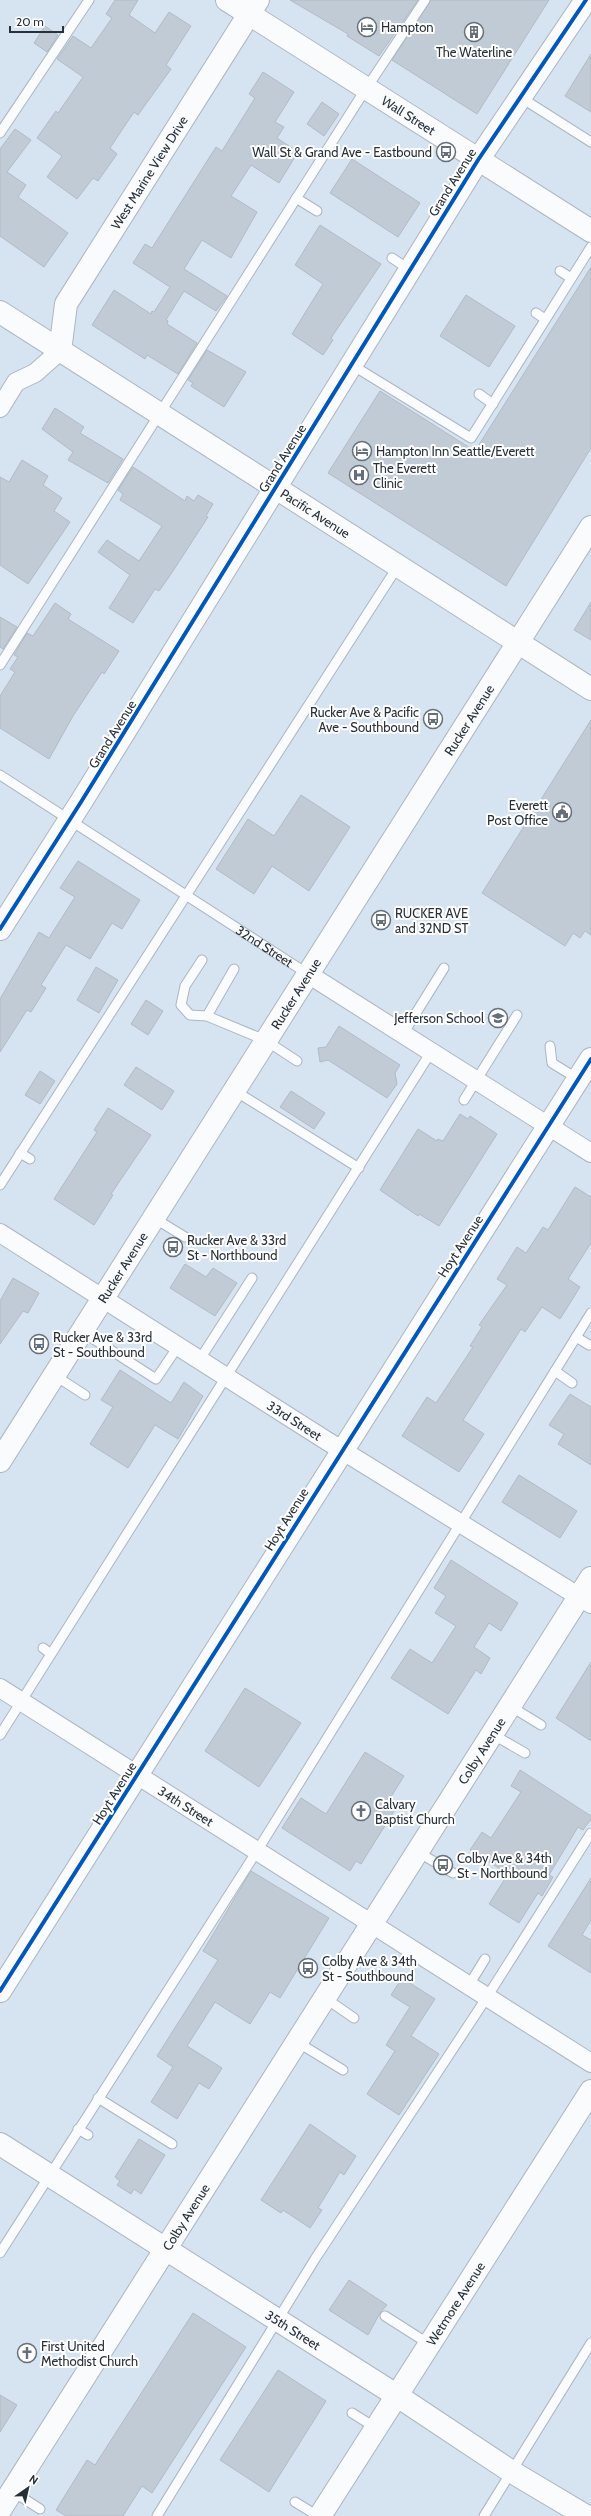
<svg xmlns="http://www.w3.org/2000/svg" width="591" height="2516" font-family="Cabin,sans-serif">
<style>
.building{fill:#c1cbd5;stroke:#b1bbc6}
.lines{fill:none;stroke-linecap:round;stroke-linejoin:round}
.lane-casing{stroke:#acb6c0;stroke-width:11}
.street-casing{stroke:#acb6c0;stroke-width:20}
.secondary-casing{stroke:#acb6c0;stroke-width:24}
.primary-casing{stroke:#acb6c0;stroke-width:24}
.lane{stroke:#f9fbfd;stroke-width:9}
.street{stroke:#f9fbfd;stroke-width:18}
.secondary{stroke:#f9fbfd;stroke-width:22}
.primary{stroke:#f9fbfd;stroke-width:22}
.cycleway-casing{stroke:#fff;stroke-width:6}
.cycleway{stroke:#0057b8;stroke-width:4}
.labels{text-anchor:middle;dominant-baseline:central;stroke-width:4;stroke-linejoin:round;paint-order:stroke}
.poi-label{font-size:13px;fill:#28313a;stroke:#fff;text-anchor:start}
.street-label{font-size:13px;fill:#28313a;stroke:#fff}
</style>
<rect width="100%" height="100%" fill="#d6e3f0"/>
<!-- building -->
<g class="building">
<polygon points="115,0 138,0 129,15 155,33 169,12 191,26 166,65 171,69 138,115 134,112 110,148 117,154 98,181 93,178 77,199 47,177 62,156 37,138 56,111 58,113 83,77 57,59 73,36 91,48 112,18 106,14"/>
<polygon points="290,0 418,0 379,56 347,36 348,34"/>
<polygon points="431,0 549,0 477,114 392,60"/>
<polygon points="45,26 58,35 47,52 34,43"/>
<polygon points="591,54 591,112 565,96"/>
<polygon points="263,72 294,92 275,122 284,127 277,138 298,152 279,183 251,165 231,196 257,212 231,258 202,240 184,269 227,296 216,311 184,291 166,320 168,321 167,324 197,343 178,374 147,355 145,359 92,325 114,290 151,314 152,311 154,312 170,287 133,263 145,244 152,248 216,147 222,151 255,98 249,94"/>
<polygon points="322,102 339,114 324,136 307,124"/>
<polygon points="15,129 31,140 7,172 26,185 18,197 68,233 44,267 0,236 0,149"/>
<polygon points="352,159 420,203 398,237 330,193"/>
<polygon points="320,225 381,264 331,338 333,340 323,355 292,334 323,284 295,265"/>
<polygon points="591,267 591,448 506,586 328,473 380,391 475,451"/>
<polygon points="466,295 515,326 489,367 440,336"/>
<polygon points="207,350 246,372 224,407 191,386 193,383 188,380"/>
<polygon points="55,408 84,427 80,433 123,459 108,483 68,460 73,452 42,429"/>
<polygon points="22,460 48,476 43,485 62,498 54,511 70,522 28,584 0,565 0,477 9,482"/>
<polygon points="133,467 185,501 187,496 194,501 198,495 213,504 206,516 208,517 171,574 159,591 155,589 133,623 109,608 130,575 98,552 107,540 139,561 162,526 120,500 123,494 118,490"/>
<polygon points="591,602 591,640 574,630"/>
<polygon points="55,603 71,614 68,619 119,651 104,674 102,672 73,716 49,759 0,728 0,696 15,672 10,669 18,657 14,655 27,633 33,636"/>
<polygon points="0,617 17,627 3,649 0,647"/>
<polygon points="591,720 591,935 585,931 580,938 573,933 565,946 482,893"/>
<polygon points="301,795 350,827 309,891 272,866 254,894 216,869 248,819 274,836"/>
<polygon points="78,861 140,900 122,929 112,923 90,959 66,945 41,985 46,988 31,1012 27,1010 0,1052 0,999 39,932 49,938 75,897 60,888"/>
<polygon points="96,967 118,980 99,1013 77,1000"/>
<polygon points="146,1000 163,1011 148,1035 131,1024"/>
<polygon points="339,1026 400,1065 395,1073 397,1084 387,1098 328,1060 320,1062 318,1048 326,1047"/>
<polygon points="136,1067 174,1091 162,1110 124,1085"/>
<polygon points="40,1071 55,1081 40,1104 25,1095"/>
<polygon points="291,1091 325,1113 314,1129 280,1107"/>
<polygon points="108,1108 151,1135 111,1194 113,1195 94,1225 54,1199 97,1132 94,1130"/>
<polygon points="460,1114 468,1119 470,1116 497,1134 439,1226 419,1214 418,1216 380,1190 418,1129 437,1141 438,1139 443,1141"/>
<polygon points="575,1187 591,1197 591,1243 568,1279 580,1287 560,1319 542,1307 525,1332 521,1329 463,1420 484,1434 459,1472 402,1436 427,1397 436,1403 473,1347 470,1346 482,1327 479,1325 507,1285 497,1279 517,1247 526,1253 543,1227 548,1230"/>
<polygon points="185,1264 206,1277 213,1268 237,1283 215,1316 170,1288"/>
<polygon points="13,1278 39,1293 28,1313 23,1311 0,1344 0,1301"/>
<polygon points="120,1370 171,1403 184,1382 203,1396 178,1439 155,1425 128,1468 90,1444 113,1407 101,1400"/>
<polygon points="570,1394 591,1407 591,1465 558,1444 564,1434 549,1425"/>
<polygon points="519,1475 577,1511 560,1538 502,1502"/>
<polygon points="451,1560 518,1603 501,1631 489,1623 474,1647 490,1658 481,1674 476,1670 448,1714 391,1678 410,1649 432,1663 456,1626 435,1613 446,1596 434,1588"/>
<polygon points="591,1662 591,1741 556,1718"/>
<polygon points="245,1688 301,1723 259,1787 205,1751"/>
<polygon points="365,1752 404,1776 387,1803 396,1808 361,1864 356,1861 350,1871 282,1828 301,1798 326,1814"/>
<polygon points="520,1770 591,1816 591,1819 583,1830 578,1827 549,1875 553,1877 542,1896 538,1893 519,1923 489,1904 508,1874 470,1850 482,1832 491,1838 521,1792 511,1786"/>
<polygon points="251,1871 329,1918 280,1998 270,1992 250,2024 215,2002 187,2046 222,2068 209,2089 199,2083 177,2119 151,2102 173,2067 157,2056 218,1960 203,1951"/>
<polygon points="591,1878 591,1920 582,1935 591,1940 591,1973 548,1946"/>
<polygon points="402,1978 435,1999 411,2036 439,2054 399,2115 367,2094 395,2051 386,2045 410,2007 391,1995"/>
<polygon points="310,2124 356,2156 344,2175 340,2172 318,2208 322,2210 310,2228 283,2210 281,2213 261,2200"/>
<polygon points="139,2139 165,2155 141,2194 134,2189 131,2194 117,2185 120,2181 115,2177"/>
<polygon points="349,2280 387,2305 380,2313 368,2335 329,2310"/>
<polygon points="193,2313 246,2347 152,2493 142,2486 123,2516 66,2516 56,2510 87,2460 95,2465"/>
<polygon points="278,2370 326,2401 269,2492 220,2460"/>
<polygon points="0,2395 17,2405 0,2432"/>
</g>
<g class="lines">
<!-- lane casing -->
<g class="lane-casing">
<g id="lane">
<polyline points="520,97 591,142"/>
<polyline points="0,133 89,0"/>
<polyline points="296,198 317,211"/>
<polyline points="392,258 410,270"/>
<polyline points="560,271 571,278"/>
<polyline points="536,313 545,319"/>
<polyline points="352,365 471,438 591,247"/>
<polyline points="479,394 493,404"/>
<polyline points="0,665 360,98 425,0"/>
<path id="s1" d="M0,775l308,199"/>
<polyline points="202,960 185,986 181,1005 190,1015 207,1016"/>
<polyline points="234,969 207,1016 265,1040 297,1061"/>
<polyline points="403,1034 444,968"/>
<polyline points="550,1046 552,1063 578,1079"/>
<polyline points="235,1091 359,1168"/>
<polyline points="464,1100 517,1015"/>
<polyline points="20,1153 30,1159"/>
<polyline points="0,1185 398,566"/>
<polyline points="154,1218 185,1237"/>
<polyline points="81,1331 156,1379 179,1345"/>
<polyline points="576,1337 589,1345"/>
<polyline points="200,1359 252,1278"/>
<polyline points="555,1371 572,1383"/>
<polyline points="54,1375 85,1395"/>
<polyline points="43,1648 51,1654"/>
<polyline points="510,1706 541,1725"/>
<polyline points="492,1734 525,1753"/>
<polyline points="0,1735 431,1052"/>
<polyline points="418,1852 453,1873"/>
<polyline points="469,1985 485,1959"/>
<polyline points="325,1998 354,2018"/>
<polyline points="297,2042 343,2070"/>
<polyline points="98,2098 172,2144"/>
<polyline points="78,2129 88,2135"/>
<polyline points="0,2253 257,1851 591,1313"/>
<polyline points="385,2316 429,2344"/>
<polyline points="352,2413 376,2428"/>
<polyline points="12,2491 40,2509"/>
<polyline points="295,2502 318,2516"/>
<polyline points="157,2516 315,2259 487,1997 591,1833"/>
<polyline points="484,2516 591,2343"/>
</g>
</g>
<!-- street casing -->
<g class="street-casing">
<g id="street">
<polyline points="0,408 16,382 35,373 60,351"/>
<polyline points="308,974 591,1153"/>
<path id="s2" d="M0,1233l327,208 264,163"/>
<path id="s3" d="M0,1688l591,375"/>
</g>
</g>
<!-- secondary casing -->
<g class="secondary-casing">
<g id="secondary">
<path id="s4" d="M227,0l364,231"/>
<path id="s5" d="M0,312l591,377"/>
<path id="s6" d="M60,351l6,-47 192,-304"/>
<polyline points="0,929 81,802 478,160 586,0"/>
<polyline points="0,1991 591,1059"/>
<path id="s7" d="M0,2144l396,251 116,77 74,44"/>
<path id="s8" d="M0,2510l591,-932"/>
<path id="s9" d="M320,2516l271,-425"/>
</g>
</g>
<!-- primary casing -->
<g class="primary-casing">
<g id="primary">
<path id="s10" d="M0,1461l591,-934"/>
</g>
</g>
<!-- lane -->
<use href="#lane" class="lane"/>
<!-- street -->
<use href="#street" class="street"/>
<!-- secondary -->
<use href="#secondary" class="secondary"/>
<!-- primary -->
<use href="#primary" class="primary"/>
<!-- cycleway casing -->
<g class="cycleway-casing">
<g id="cycleway">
<polyline points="0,929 81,802 478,160 586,0"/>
<polyline points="0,1991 591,1059"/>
</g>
</g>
<!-- cycleway -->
<use href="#cycleway" class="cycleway"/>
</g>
<!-- icons -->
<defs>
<g id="hotel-ring" transform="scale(1)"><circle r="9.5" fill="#fff" stroke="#656f7a" stroke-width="1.5"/><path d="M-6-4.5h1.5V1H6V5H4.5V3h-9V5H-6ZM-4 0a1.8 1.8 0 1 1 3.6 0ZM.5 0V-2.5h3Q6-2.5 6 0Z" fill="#656f7a"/></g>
<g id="building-ring" transform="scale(1)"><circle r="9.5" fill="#fff" stroke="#656f7a" stroke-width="1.5"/><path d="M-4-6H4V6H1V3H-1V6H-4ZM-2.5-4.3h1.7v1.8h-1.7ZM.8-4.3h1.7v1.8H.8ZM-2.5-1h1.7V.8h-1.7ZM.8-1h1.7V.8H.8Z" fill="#656f7a"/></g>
<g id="bus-ring" transform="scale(1)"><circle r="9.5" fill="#fff" stroke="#656f7a" stroke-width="1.5"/><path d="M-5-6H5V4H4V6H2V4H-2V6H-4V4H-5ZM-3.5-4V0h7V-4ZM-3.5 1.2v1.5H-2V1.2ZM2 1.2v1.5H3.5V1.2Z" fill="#656f7a"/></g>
<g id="hospital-ring" transform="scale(1)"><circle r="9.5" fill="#fff" stroke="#656f7a" stroke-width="1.5"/><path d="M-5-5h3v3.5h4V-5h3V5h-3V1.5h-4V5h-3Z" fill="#656f7a"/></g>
<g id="civic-ring" transform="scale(1)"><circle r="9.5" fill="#fff" stroke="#656f7a" stroke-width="1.5"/><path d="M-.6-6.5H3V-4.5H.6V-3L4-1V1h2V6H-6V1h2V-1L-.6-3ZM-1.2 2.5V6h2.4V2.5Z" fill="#656f7a"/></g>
<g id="school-ring" transform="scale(1)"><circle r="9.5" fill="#fff" stroke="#656f7a" stroke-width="1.5"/><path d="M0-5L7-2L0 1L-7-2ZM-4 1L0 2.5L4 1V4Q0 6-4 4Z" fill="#656f7a"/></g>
<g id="church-ring" transform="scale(1)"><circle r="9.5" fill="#fff" stroke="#656f7a" stroke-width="1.5"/><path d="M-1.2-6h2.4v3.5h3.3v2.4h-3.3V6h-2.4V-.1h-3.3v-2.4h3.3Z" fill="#656f7a"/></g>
</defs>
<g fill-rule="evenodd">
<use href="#hotel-ring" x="367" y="27"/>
<use href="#building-ring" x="474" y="32"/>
<use href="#bus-ring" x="446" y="152"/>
<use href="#hotel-ring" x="362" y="451"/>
<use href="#hospital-ring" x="359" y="475"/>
<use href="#bus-ring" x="433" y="719"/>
<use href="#civic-ring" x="562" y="812"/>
<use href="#bus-ring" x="381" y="920"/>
<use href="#school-ring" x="498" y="1018"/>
<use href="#bus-ring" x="173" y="1247"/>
<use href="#bus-ring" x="39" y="1344"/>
<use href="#church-ring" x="361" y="1811"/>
<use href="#bus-ring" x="443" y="1865"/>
<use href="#bus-ring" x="308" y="1968"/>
<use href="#church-ring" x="27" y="2353"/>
</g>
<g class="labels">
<!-- poi labels -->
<g class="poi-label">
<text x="381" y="27">Hampton</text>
<text x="474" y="52" text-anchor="middle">The Waterline</text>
<text x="432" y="152" text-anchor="end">Wall St &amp; Grand Ave - Eastbound</text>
<text x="376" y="451">Hampton Inn Seattle/Everett</text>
<text x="373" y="468">The Everett<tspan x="373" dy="15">Clinic</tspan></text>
<text x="419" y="712" text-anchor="end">Rucker Ave &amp; Pacific<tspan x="419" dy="15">Ave - Southbound</tspan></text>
<text x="548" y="805" text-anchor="end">Everett<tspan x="548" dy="15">Post Office</tspan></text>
<text x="395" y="913">RUCKER AVE<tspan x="395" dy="15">and 32ND ST</tspan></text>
<text x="484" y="1018" text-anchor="end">Jefferson School</text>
<text x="187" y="1240">Rucker Ave &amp; 33rd<tspan x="187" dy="15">St - Northbound</tspan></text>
<text x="53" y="1337">Rucker Ave &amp; 33rd<tspan x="53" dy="15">St - Southbound</tspan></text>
<text x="375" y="1804">Calvary<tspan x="375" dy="15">Baptist Church</tspan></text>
<text x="457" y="1858">Colby Ave &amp; 34th<tspan x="457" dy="15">St - Northbound</tspan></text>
<text x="322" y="1961">Colby Ave &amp; 34th<tspan x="322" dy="15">St - Southbound</tspan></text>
<text x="41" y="2346">First United<tspan x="41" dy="15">Methodist Church</tspan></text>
</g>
<!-- street labels -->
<g class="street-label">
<text stroke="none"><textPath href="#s4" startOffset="215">Wall Street</textPath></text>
<text stroke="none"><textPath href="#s6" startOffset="203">West Marine View Drive</textPath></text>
<text transform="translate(452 182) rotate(-58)">Grand Avenue</text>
<text transform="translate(282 458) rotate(-58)">Grand Avenue</text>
<text stroke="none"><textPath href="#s5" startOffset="374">Pacific Avenue</textPath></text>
<text stroke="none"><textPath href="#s10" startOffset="877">Rucker Avenue</textPath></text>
<text transform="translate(112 734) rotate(-58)">Grand Avenue</text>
<text stroke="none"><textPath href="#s1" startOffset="315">32nd Street</textPath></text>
<text stroke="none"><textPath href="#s10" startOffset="553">Rucker Avenue</textPath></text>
<text transform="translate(460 1246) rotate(-57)">Hoyt Avenue</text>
<text stroke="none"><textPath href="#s10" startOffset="229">Rucker Avenue</textPath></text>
<text stroke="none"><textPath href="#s2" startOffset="349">33rd Street</textPath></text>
<text transform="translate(286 1519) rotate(-58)">Hoyt Avenue</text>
<text stroke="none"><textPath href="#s8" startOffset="899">Colby Avenue</textPath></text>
<text transform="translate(114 1793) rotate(-58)">Hoyt Avenue</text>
<text stroke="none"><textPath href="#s3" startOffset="220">34th Street</textPath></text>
<text stroke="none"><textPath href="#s8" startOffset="347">Colby Avenue</textPath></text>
<text stroke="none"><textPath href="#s9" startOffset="252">Wetmore Avenue</textPath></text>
<text stroke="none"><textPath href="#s7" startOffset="347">35th Street</textPath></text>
</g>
</g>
<!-- north arrow -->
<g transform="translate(28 2488) rotate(34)" stroke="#ffffff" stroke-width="3" paint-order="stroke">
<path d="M0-3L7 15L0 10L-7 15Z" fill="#28313a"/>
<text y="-6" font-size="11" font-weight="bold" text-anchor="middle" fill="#28313a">N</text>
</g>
<!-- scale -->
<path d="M10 26v6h53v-6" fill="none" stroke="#28313a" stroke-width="2"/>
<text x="16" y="26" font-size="12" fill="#28313a" stroke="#ffffff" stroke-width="3" paint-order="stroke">20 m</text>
</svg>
